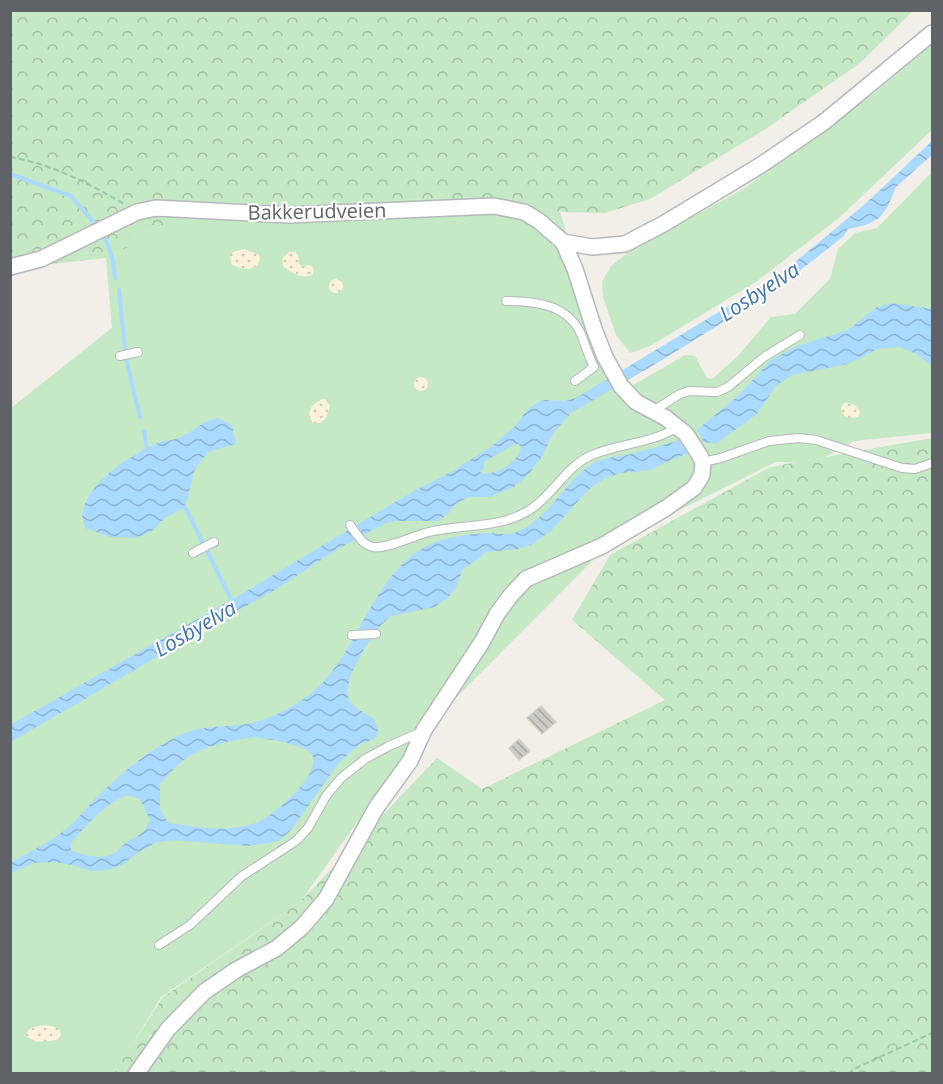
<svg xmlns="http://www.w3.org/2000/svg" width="943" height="1084" font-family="'Open Sans',sans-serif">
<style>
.green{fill:#c5e8c5}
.forest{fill:url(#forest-crowns)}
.sand{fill:url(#sand-dots)}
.water{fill:url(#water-waves);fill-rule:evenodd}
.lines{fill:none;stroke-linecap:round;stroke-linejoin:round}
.stream{stroke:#aadaff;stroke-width:4}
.building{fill:url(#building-back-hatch);stroke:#d6d1c6;stroke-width:1.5}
.service-casing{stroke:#b5b8bc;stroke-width:10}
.minor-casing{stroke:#b5b8bc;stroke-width:18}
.path{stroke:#9cc7a9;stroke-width:2;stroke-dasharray:6 3;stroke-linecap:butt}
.service{stroke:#fff;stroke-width:8}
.minor{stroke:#fff;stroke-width:15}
.labels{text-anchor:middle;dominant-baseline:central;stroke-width:4.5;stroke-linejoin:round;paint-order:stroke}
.street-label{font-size:20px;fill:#5f6368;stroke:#fff}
.water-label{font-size:21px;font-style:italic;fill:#4174aa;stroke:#fff}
</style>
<defs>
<pattern id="forest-crowns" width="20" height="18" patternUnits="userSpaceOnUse" patternTransform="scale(1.5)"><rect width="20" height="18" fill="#c5e8c5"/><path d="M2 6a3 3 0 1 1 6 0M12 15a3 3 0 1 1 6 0" fill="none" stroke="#a3c0a4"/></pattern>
<pattern id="sand-dots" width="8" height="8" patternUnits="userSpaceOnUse" patternTransform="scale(1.5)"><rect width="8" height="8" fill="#fbf3d9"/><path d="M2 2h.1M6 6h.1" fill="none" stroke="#cec8b4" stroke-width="1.8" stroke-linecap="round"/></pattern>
<pattern id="water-waves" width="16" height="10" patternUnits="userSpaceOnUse" patternTransform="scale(1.5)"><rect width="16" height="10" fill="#aadaff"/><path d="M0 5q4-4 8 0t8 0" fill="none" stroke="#8eb4d2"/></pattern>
<pattern id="building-back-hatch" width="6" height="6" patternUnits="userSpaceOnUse" patternTransform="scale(1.5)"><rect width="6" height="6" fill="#cccac5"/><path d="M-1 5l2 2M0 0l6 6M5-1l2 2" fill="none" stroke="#a9a8a4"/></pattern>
</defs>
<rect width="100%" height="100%" fill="#f1efe8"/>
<!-- green -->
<g class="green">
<polygon points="932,44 932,130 840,217 756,282 650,346 630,353 616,335 603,297 602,282 611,266 629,252 745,188 873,94"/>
<polygon points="932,172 932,433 854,441 815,463 776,462 607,546 422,732 300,902 161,997 119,1066 112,1073 11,1074 11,408 112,328 106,258 130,246 135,233 160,227 180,202 280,205 479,197 560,212 616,395 685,355 695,356 707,378 712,379 737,357 771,317 795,314 830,279 838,249 855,233 877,228"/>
</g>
<!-- forest -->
<g class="forest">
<polygon points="11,11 913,11 860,63 764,130 650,199 605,213 560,212 479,197 280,205 180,202 170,229 160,227 135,233 130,246 106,258 33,266 11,261"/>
<polygon points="932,438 932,1073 113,1074 163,997 300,902 437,758 482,789 665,700 572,620 610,555 770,467"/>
</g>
<!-- sand -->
<g class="sand">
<path d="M244,249l15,6 1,4 -3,7c-9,5 -17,3 -26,-2l-1,-7 3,-5z"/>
<path d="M289,252h6l3,3 1,9 3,3 7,-2 4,2 1,4 -2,4c-11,4 -20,-2 -29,-9l-1,-7z"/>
<circle cx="336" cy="286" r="7"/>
<circle cx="421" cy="384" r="7"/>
<path d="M325,399l5,7 -4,12 -6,5h-7c-9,-11 1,-23 12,-24z"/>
<path d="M844,403c7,-1 13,3 16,9l-2,5c-8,3 -16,0 -17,-9z"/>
<polygon points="43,1025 55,1027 60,1030 61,1035 57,1040 37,1042 27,1037 26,1033 31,1028"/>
</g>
<!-- water -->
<g class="water">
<path d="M932,141v14l-36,32 -8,19 -9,12 -13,7 -18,4 -4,7 -70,55 -117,72 -86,50 -17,19 -13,26 -12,16 -15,13 -25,10h-20l-13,7 -9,11 -10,6h-42l-11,3 -46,25 -68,44 -50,27 -209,122 -1,-17 235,-133 167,-100 41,-21 39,-25 22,-19 14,-18 14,-9 22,1 12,-3 201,-121 88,-73zM515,444h4l2,5c-4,14 -25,27 -40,24l-1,-2 4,-3v-6z"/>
<polygon points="893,303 932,309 932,366 916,354 900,347 878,349 848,364 792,375 776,386 757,414 716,444 704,442 697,430 739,395 771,360 797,346 848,330 877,307"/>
<path d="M218,418l14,7 4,19 -28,8 -13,17 -10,38 -20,11 -13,13 -16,7 -26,-1 -25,-9c-1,-4 -3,-9 -3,-13 5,-33 48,-60 76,-72 7,-3 16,-2 23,-6 15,-7 20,-16 37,-19z"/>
<path d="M679,440l9,13 -39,17 -28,3 -15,5 -16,10 -39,43 -20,14 -13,4 -33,3 -4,5 -18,12 -8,21 -9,9 -11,8 -44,9 -10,9 -17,24 -14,27 -3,17 2,8 6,6 19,12 4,11 -1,6 -3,3 -14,5 -22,20 -47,66 -12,11 -30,5 -76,-6 -18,3 -16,9 -17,13 -15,5 -16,1 -19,-6 -17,-3 -21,1 -23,10v-11c21,-11 43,-22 61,-38 9,-8 16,-19 25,-27 24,-24 52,-47 83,-62 19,-9 39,-8 58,-10 24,-2 52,-15 71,-30 46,-36 56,-100 101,-138 22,-19 54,-23 81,-24 8,0 16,2 23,0 33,-11 49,-50 78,-69 11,-7 26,-7 39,-10 16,-4 32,-9 48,-14zM255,737c14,3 50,6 57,18 10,20 -40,62 -56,68 -28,10 -59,4 -88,0l-8,-14v-25c8,-8 15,-18 24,-24 20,-15 47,-19 71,-23zM127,795l13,4 10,21c-6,15 -10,14 -23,22 -4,3 -7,7 -11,10 -13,9 -31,4 -45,-2v-7c17,-19 32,-38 56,-48z"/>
</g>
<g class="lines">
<!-- stream -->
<g class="stream">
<polyline points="10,174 71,196 97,226"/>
<polyline points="104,234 113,260 115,278"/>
<polyline points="119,290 126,359 140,417"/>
<polyline points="144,431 147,449"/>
<polyline points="185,507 233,603"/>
</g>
</g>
<!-- building -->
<g class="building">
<polygon points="541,706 556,722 542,734 527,718"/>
<polygon points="519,739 530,751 519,760 509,748"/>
</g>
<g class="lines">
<!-- service casing -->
<g class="service-casing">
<g id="service">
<path d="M506,301c28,0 60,3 74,31 5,11 8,24 14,35l-19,14"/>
<polyline points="120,356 138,352"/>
<polyline points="653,411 680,394 689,391 717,392 728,387 764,357 800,335"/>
<polyline points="703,462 721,458 769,441 799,438 816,440 902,468 915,469 932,463"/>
<path d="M350,525c6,8 12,20 23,22 13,2 39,-10 52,-14 35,-10 75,-3 106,-24 23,-15 35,-43 61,-54 25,-11 67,-13 86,-29"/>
<polyline points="193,553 214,542"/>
<polyline points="352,635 376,634"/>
<polyline points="159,945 190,925 242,876 296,841 308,828 326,796 341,778 365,759 389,746 423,731"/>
</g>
</g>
<!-- minor casing -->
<g class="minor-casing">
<g id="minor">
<polyline points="10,267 41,259 137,212 156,208 289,215 494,206 524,212 539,221 563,242 592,247 625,244 665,223 761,165 824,122 932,33"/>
<polyline points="136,1074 168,1029 204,992 236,970 277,948 302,927 326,899 376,808 410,761 424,730 482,642 497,614 511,595 526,579 602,546 666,508 694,488 702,475 703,462 700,456 686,434 666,418 636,402 621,386 605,357 594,329 575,269 563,242"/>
</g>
</g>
<!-- path -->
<g class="path">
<path d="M10,157c42,7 78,26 114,47"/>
<polyline points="848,1074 856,1068 932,1033"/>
</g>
<!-- service -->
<use href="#service" class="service"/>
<!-- minor -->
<use href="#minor" class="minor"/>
</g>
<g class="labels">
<!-- street labels -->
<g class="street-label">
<text transform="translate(317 211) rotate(-1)">Bakkerudveien</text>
</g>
<!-- water labels -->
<g class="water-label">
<text transform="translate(759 291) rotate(-33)">Losbyelva</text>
<text transform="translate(195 628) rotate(-30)">Losbyelva</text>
</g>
</g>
<!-- border -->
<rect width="943" height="1084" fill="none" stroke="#5f6368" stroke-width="24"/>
</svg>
